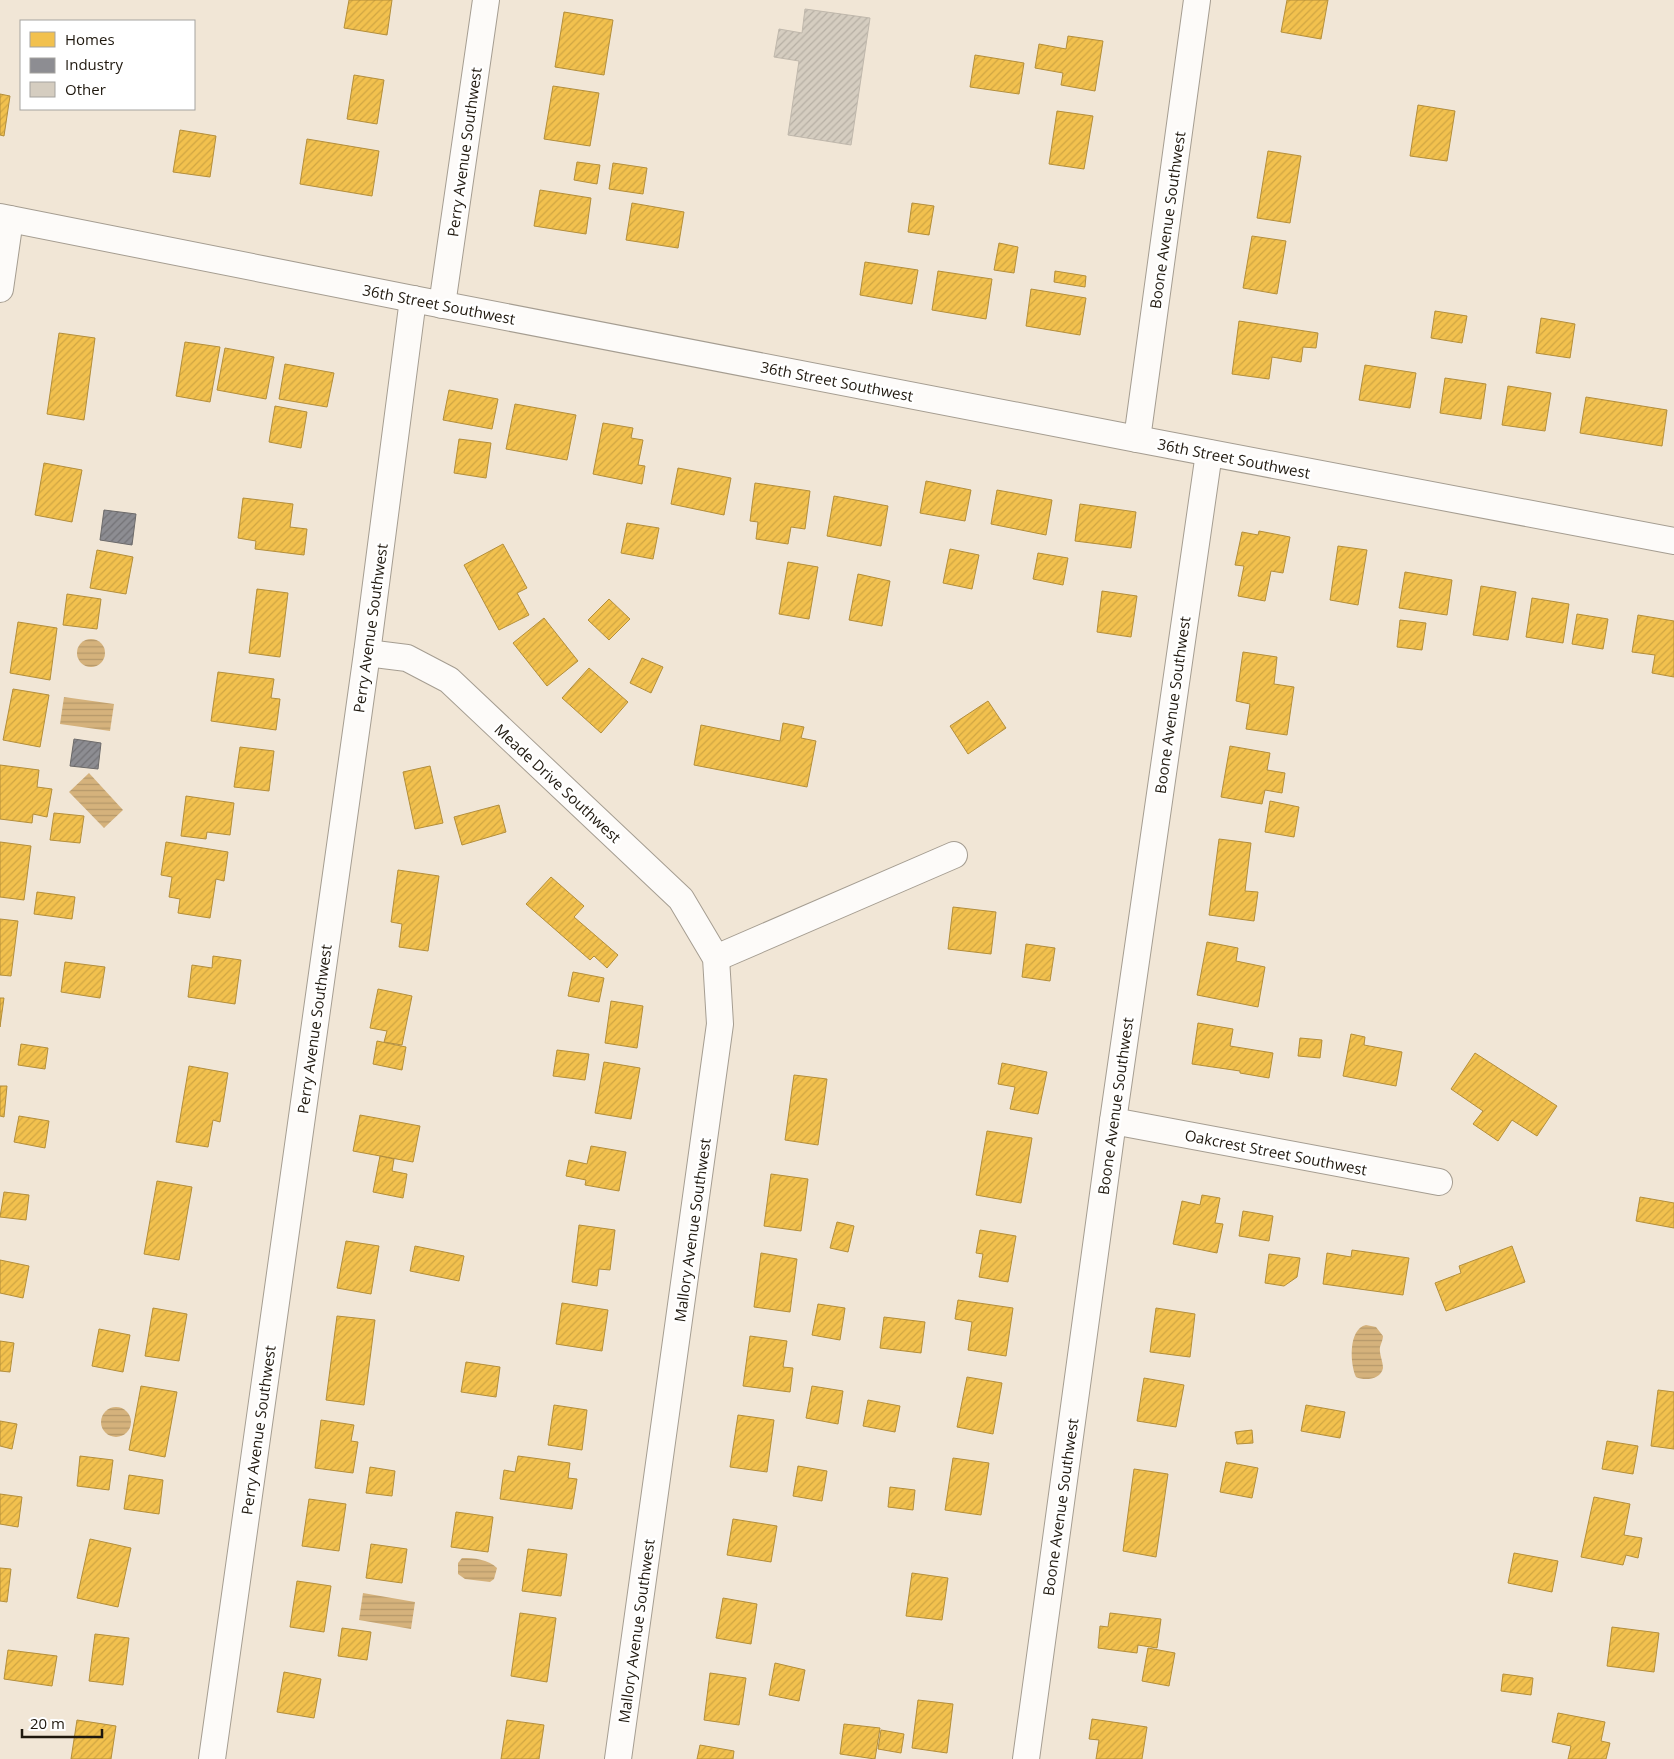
<svg xmlns="http://www.w3.org/2000/svg" width="1674" height="1759" font-family="'Open Sans',sans-serif">
<style>
.water{fill:url(#water-rules)}
.homes{fill:url(#homes-hatch);stroke:#b38e3b}
.industry{fill:url(#industry-hatch);stroke:#6c6a6a}
.building{fill:url(#building-hatch);stroke:#c0b8ac}
.lines{fill:none;stroke-linecap:round;stroke-linejoin:round}
.minor-casing{stroke:#a59d91;stroke-width:28}
.minor{stroke:#fdfbf9;stroke-width:26}
.labels{text-anchor:middle;dominant-baseline:central;stroke-width:5;stroke-linejoin:round;paint-order:stroke}
.street-label{font-size:15px;fill:#1f180e;stroke:#fff}
</style>
<defs>
<pattern id="water-rules" width="6" height="5" patternUnits="userSpaceOnUse" patternTransform="scale(1.25)"><rect width="6" height="5" fill="#d5b27c"/><path d="M0 2.5h6" fill="none" stroke="#b6986a"/></pattern>
<pattern id="homes-hatch" width="6" height="6" patternUnits="userSpaceOnUse" patternTransform="scale(1.25)"><rect width="6" height="6" fill="#f2c14e"/><path d="M-1 1l2-2M0 6l6-6M5 7l2-2" fill="none" stroke="#cfa543"/></pattern>
<pattern id="industry-hatch" width="6" height="6" patternUnits="userSpaceOnUse" patternTransform="scale(1.25)"><rect width="6" height="6" fill="#8d8d92"/><path d="M-1 1l2-2M0 6l6-6M5 7l2-2" fill="none" stroke="#737276"/></pattern>
<pattern id="building-hatch" width="6" height="6" patternUnits="userSpaceOnUse" patternTransform="scale(1.25)"><rect width="6" height="6" fill="#d5cdc0"/><path d="M-1 1l2-2M0 6l6-6M5 7l2-2" fill="none" stroke="#b6afa4"/></pattern>
</defs>
<rect width="100%" height="100%" fill="#f1e6d6"/>
<!-- water -->
<g class="water">
<circle cx="91" cy="653" r="14"/>
<polygon points="64,697 114,704 110,731 60,724"/>
<polygon points="89,773 123,810 104,828 69,792"/>
<path d="M1366,1325l10,2 7,9c0,4 -2,7 -3,11 -1,7 3,14 3,21 -2,12 -19,13 -27,9 -6,-13 -8,-48 10,-52z"/>
<circle cx="116" cy="1422" r="15"/>
<path d="M462,1558c12,0 26,1 35,10l-3,11 -4,3 -25,-3 -7,-5v-11z"/>
<polygon points="363,1593 415,1602 411,1629 359,1620"/>
</g>
<!-- homes -->
<g class="homes">
<polygon points="349,0 392,0 387,35 344,28"/>
<polygon points="1287,0 1328,0 1321,39 1281,32"/>
<polygon points="564,12 613,20 604,75 555,67"/>
<polygon points="1068,36 1103,41 1095,91 1061,85 1063,73 1035,68 1039,44 1066,49"/>
<polygon points="975,55 1024,63 1019,94 970,87"/>
<polygon points="354,75 384,80 377,124 347,119"/>
<polygon points="553,86 599,93 590,146 544,139"/>
<polygon points="0,94 10,96 4,136 0,135"/>
<polygon points="1418,105 1455,111 1447,161 1410,156"/>
<polygon points="1057,111 1093,116 1084,169 1049,164"/>
<polygon points="180,130 216,136 210,177 173,172"/>
<polygon points="307,139 379,151 372,196 300,184"/>
<polygon points="1268,151 1301,156 1290,223 1257,218"/>
<polygon points="577,162 600,165 597,184 574,180"/>
<polygon points="613,163 647,168 643,194 609,189"/>
<polygon points="540,190 591,198 586,234 534,226"/>
<polygon points="632,203 684,212 678,248 626,240"/>
<polygon points="912,203 934,206 929,235 908,232"/>
<polygon points="1252,236 1286,241 1277,294 1243,288"/>
<polygon points="999,243 1018,247 1014,273 994,270"/>
<polygon points="865,262 918,270 912,304 860,295"/>
<polygon points="938,271 992,279 986,319 932,310"/>
<polygon points="1055,271 1086,276 1085,287 1054,282"/>
<polygon points="1031,289 1086,298 1080,335 1026,326"/>
<polygon points="1435,311 1467,316 1462,343 1431,338"/>
<polygon points="1541,318 1575,324 1570,358 1536,353"/>
<polygon points="1239,321 1318,333 1316,348 1303,347 1301,362 1272,357 1269,379 1232,374"/>
<polygon points="59,333 95,338 84,420 47,414"/>
<polygon points="185,342 220,347 210,402 176,396"/>
<polygon points="225,348 274,357 266,399 217,390"/>
<polygon points="285,364 334,373 327,407 279,399"/>
<polygon points="1365,365 1416,373 1410,408 1359,400"/>
<polygon points="1445,378 1486,384 1481,419 1440,413"/>
<polygon points="1508,386 1551,393 1545,431 1502,425"/>
<polygon points="449,390 498,399 492,429 443,420"/>
<polygon points="1586,397 1667,410 1662,446 1580,433"/>
<polygon points="515,404 576,415 567,460 506,449"/>
<polygon points="275,406 307,412 301,448 269,442"/>
<polygon points="603,423 633,428 631,438 643,440 638,465 645,466 642,484 593,474"/>
<polygon points="459,439 491,443 486,478 454,473"/>
<polygon points="44,463 82,470 72,522 35,515"/>
<polygon points="678,468 731,478 724,515 671,504"/>
<polygon points="926,481 971,490 965,521 920,513"/>
<polygon points="755,483 810,491 805,529 791,527 788,544 756,539 758,522 750,521"/>
<polygon points="997,490 1052,500 1046,535 991,524"/>
<polygon points="834,496 888,506 881,546 827,536"/>
<polygon points="243,498 293,504 290,527 307,529 304,555 255,549 256,541 238,538"/>
<polygon points="1080,504 1136,512 1131,548 1075,541"/>
<polygon points="627,523 659,528 653,559 621,553"/>
<polygon points="1259,531 1290,537 1283,573 1271,571 1265,601 1238,596 1244,566 1235,565 1242,532 1258,535"/>
<polygon points="503,544 527,588 517,593 529,615 499,630 464,565"/>
<polygon points="1338,546 1367,550 1358,605 1330,600"/>
<polygon points="950,549 979,555 972,589 943,583"/>
<polygon points="97,550 133,557 126,594 90,588"/>
<polygon points="1038,553 1068,558 1063,585 1033,579"/>
<polygon points="788,562 818,567 809,619 779,614"/>
<polygon points="1405,572 1452,580 1447,615 1399,608"/>
<polygon points="858,574 890,581 882,626 849,620"/>
<polygon points="1481,586 1516,592 1508,640 1473,635"/>
<polygon points="257,589 288,593 280,657 249,653"/>
<polygon points="1102,591 1137,596 1131,637 1097,632"/>
<polygon points="67,594 101,599 97,629 63,625"/>
<polygon points="1532,598 1569,604 1563,643 1526,637"/>
<polygon points="609,599 630,619 609,640 588,620"/>
<polygon points="1577,614 1608,619 1603,649 1572,644"/>
<polygon points="1638,615 1674,621 1674,677 1652,673 1655,655 1632,652"/>
<polygon points="544,618 578,661 547,686 513,643"/>
<polygon points="1400,620 1426,623 1422,650 1397,647"/>
<polygon points="18,622 57,628 50,680 10,673"/>
<polygon points="1243,652 1277,657 1274,684 1294,687 1287,735 1246,729 1250,704 1236,701"/>
<polygon points="642,658 663,667 651,693 630,683"/>
<polygon points="589,668 628,702 601,733 562,698"/>
<polygon points="218,672 274,679 271,698 280,699 276,730 211,721"/>
<polygon points="13,689 49,695 40,747 3,740"/>
<polygon points="988,701 1006,728 968,754 950,726"/>
<polygon points="783,723 804,727 801,738 816,741 807,787 694,765 701,725 780,741"/>
<polygon points="1230,746 1270,753 1267,770 1285,773 1282,793 1265,790 1262,804 1221,797"/>
<polygon points="240,747 274,751 269,791 234,787"/>
<polygon points="0,765 39,770 37,787 52,789 47,817 33,814 32,823 0,819"/>
<polygon points="430,766 443,823 415,829 403,772"/>
<polygon points="186,796 234,803 230,835 207,832 206,839 181,836"/>
<polygon points="1270,801 1299,807 1294,837 1265,832"/>
<polygon points="499,805 506,832 462,845 454,817"/>
<polygon points="54,813 84,816 80,843 50,840"/>
<polygon points="1219,839 1251,843 1245,891 1258,892 1254,921 1209,915"/>
<polygon points="0,842 31,846 24,900 0,897"/>
<polygon points="166,842 228,852 224,881 216,879 210,918 178,913 180,899 169,897 172,877 161,875"/>
<polygon points="398,870 439,876 428,951 399,947 402,924 391,922"/>
<polygon points="551,877 584,906 574,917 618,955 607,968 594,956 590,960 526,904"/>
<polygon points="37,892 75,897 72,919 34,914"/>
<polygon points="953,907 996,912 991,954 948,949"/>
<polygon points="0,919 18,921 11,976 0,975"/>
<polygon points="1207,942 1238,948 1236,961 1265,967 1258,1007 1197,995"/>
<polygon points="1026,944 1055,948 1050,981 1022,977"/>
<polygon points="213,956 241,960 235,1004 188,997 192,965 212,968"/>
<polygon points="65,962 105,967 100,998 61,992"/>
<polygon points="573,972 604,978 599,1002 568,996"/>
<polygon points="378,989 412,996 402,1045 384,1042 387,1031 370,1028"/>
<polygon points="0,998 4,998 0,1027"/>
<polygon points="611,1001 643,1006 637,1048 605,1043"/>
<polygon points="1198,1023 1233,1029 1230,1046 1273,1053 1269,1078 1240,1073 1240,1071 1192,1064"/>
<polygon points="1351,1034 1365,1037 1364,1045 1402,1052 1396,1086 1343,1076"/>
<polygon points="1300,1038 1322,1040 1320,1058 1298,1056"/>
<polygon points="377,1041 406,1047 402,1070 373,1064"/>
<polygon points="21,1044 48,1048 45,1069 18,1065"/>
<polygon points="557,1050 589,1054 585,1080 553,1076"/>
<polygon points="1475,1053 1557,1106 1537,1136 1512,1120 1498,1141 1473,1124 1483,1111 1451,1089"/>
<polygon points="604,1062 640,1068 631,1119 595,1113"/>
<polygon points="1002,1063 1047,1072 1038,1114 1010,1109 1015,1087 998,1084"/>
<polygon points="189,1066 228,1073 220,1122 213,1120 208,1147 176,1142"/>
<polygon points="794,1075 827,1079 818,1145 785,1140"/>
<polygon points="0,1086 7,1086 4,1117 0,1116"/>
<polygon points="360,1115 420,1126 413,1162 353,1151"/>
<polygon points="19,1116 49,1121 45,1148 14,1142"/>
<polygon points="987,1131 1032,1138 1021,1203 976,1195"/>
<polygon points="591,1146 626,1152 619,1191 585,1185 586,1180 566,1176 569,1160 587,1164"/>
<polygon points="380,1156 394,1159 392,1171 407,1174 403,1198 373,1192"/>
<polygon points="771,1174 808,1179 801,1231 764,1226"/>
<polygon points="157,1181 192,1187 179,1260 144,1254"/>
<polygon points="4,1192 29,1195 26,1220 0,1217"/>
<polygon points="1202,1195 1220,1198 1215,1223 1223,1224 1217,1253 1173,1244 1182,1201 1200,1205"/>
<polygon points="1640,1197 1674,1203 1674,1228 1636,1221"/>
<polygon points="1243,1211 1273,1216 1269,1241 1239,1236"/>
<polygon points="837,1222 854,1226 848,1252 830,1248"/>
<polygon points="579,1225 615,1230 610,1270 599,1269 597,1286 572,1282"/>
<polygon points="980,1230 1016,1236 1008,1282 979,1277 983,1254 976,1253"/>
<polygon points="346,1241 379,1246 371,1294 337,1288"/>
<polygon points="415,1246 464,1256 459,1281 410,1271"/>
<polygon points="1512,1246 1525,1282 1446,1311 1435,1283 1461,1273 1459,1266"/>
<polygon points="1352,1250 1409,1258 1403,1295 1323,1284 1327,1253 1351,1257"/>
<polygon points="761,1253 797,1259 790,1312 754,1307"/>
<polygon points="1269,1254 1300,1258 1297,1277 1284,1286 1265,1283"/>
<polygon points="0,1260 29,1266 23,1298 0,1293"/>
<polygon points="958,1300 1013,1308 1006,1356 968,1350 972,1322 955,1319"/>
<polygon points="562,1303 608,1310 602,1351 556,1344"/>
<polygon points="818,1304 845,1308 840,1340 812,1335"/>
<polygon points="153,1308 187,1314 179,1361 145,1356"/>
<polygon points="1156,1308 1195,1314 1190,1357 1150,1352"/>
<polygon points="337,1316 375,1320 364,1405 326,1400"/>
<polygon points="884,1317 925,1322 921,1353 880,1348"/>
<polygon points="99,1329 130,1335 123,1372 92,1366"/>
<polygon points="750,1336 787,1341 783,1367 793,1368 790,1392 743,1386"/>
<polygon points="0,1341 14,1343 10,1372 0,1371"/>
<polygon points="466,1362 500,1367 496,1397 461,1392"/>
<polygon points="967,1377 1002,1383 993,1434 957,1427"/>
<polygon points="1144,1378 1184,1385 1176,1427 1137,1421"/>
<polygon points="141,1386 177,1392 165,1457 129,1450"/>
<polygon points="812,1386 843,1391 838,1424 806,1418"/>
<polygon points="1658,1390 1674,1392 1674,1449 1651,1446"/>
<polygon points="868,1400 900,1406 895,1432 863,1426"/>
<polygon points="554,1405 587,1410 582,1450 548,1445"/>
<polygon points="1306,1405 1345,1412 1340,1438 1301,1431"/>
<polygon points="738,1415 774,1420 767,1472 730,1467"/>
<polygon points="321,1420 354,1425 351,1441 358,1442 353,1473 315,1468"/>
<polygon points="0,1421 17,1424 12,1449 0,1446"/>
<polygon points="1252,1430 1253,1443 1237,1444 1235,1432"/>
<polygon points="1607,1441 1638,1446 1633,1474 1602,1469"/>
<polygon points="80,1456 113,1460 109,1490 77,1486"/>
<polygon points="518,1456 570,1463 568,1478 577,1479 572,1509 500,1499 504,1470 515,1472"/>
<polygon points="953,1458 989,1463 981,1515 945,1510"/>
<polygon points="1226,1462 1258,1468 1252,1498 1220,1492"/>
<polygon points="798,1466 827,1471 822,1501 793,1496"/>
<polygon points="370,1467 395,1471 392,1496 366,1493"/>
<polygon points="1134,1469 1168,1474 1156,1557 1123,1551"/>
<polygon points="129,1475 163,1480 159,1514 124,1509"/>
<polygon points="890,1487 915,1490 913,1510 888,1507"/>
<polygon points="0,1494 22,1497 18,1527 0,1524"/>
<polygon points="1594,1497 1630,1504 1624,1535 1642,1538 1638,1558 1626,1555 1623,1565 1581,1557"/>
<polygon points="309,1499 346,1504 339,1551 302,1546"/>
<polygon points="456,1512 493,1517 488,1552 451,1547"/>
<polygon points="733,1519 777,1526 771,1562 727,1555"/>
<polygon points="90,1539 131,1548 118,1607 77,1598"/>
<polygon points="371,1544 407,1549 402,1583 366,1578"/>
<polygon points="528,1549 567,1554 561,1596 522,1591"/>
<polygon points="1514,1553 1558,1561 1552,1592 1508,1583"/>
<polygon points="0,1568 11,1569 7,1602 0,1601"/>
<polygon points="912,1573 948,1578 942,1620 906,1616"/>
<polygon points="297,1581 331,1586 324,1632 290,1627"/>
<polygon points="723,1598 757,1604 751,1644 716,1638"/>
<polygon points="520,1613 556,1618 547,1682 511,1676"/>
<polygon points="1110,1613 1161,1619 1157,1648 1138,1645 1137,1653 1098,1648 1100,1626 1108,1627"/>
<polygon points="1612,1627 1659,1633 1654,1672 1607,1666"/>
<polygon points="342,1628 371,1632 367,1660 338,1656"/>
<polygon points="95,1634 129,1638 123,1685 89,1681"/>
<polygon points="1148,1648 1175,1653 1169,1686 1142,1681"/>
<polygon points="8,1650 57,1656 52,1686 4,1679"/>
<polygon points="775,1663 805,1670 799,1701 769,1695"/>
<polygon points="284,1672 321,1679 314,1718 277,1712"/>
<polygon points="710,1673 746,1678 739,1725 704,1720"/>
<polygon points="1503,1674 1533,1678 1531,1695 1501,1691"/>
<polygon points="918,1700 953,1704 947,1753 912,1748"/>
<polygon points="1558,1713 1605,1722 1601,1741 1610,1743 1606,1759 1568,1759 1571,1746 1552,1742"/>
<polygon points="1092,1719 1147,1727 1142,1759 1096,1759 1099,1740 1089,1739"/>
<polygon points="77,1720 116,1726 111,1759 71,1759"/>
<polygon points="507,1720 544,1725 539,1759 501,1759"/>
<polygon points="844,1724 880,1728 875,1759 840,1754"/>
<polygon points="881,1730 904,1734 901,1753 878,1749"/>
<polygon points="700,1745 734,1751 733,1759 697,1759"/>
</g>
<!-- industry -->
<g class="industry">
<polygon points="104,510 136,514 132,545 100,540"/>
<polygon points="74,739 101,743 98,769 70,766"/>
</g>
<!-- building -->
<polygon class="building" points="805,9 870,18 851,145 788,135 799,61 774,57 779,29 802,33"/>
<g class="lines">
<!-- minor casing -->
<g class="minor-casing">
<g id="minor">
<polyline points="0,217 413,299 1137,439 1674,541"/>
<polyline points="0,289 10,219"/>
<polyline points="442,305 486,0"/>
<polyline points="1137,439 1197,0"/>
<polyline points="367,653 407,658 449,680 681,899 716,958 720,1024 618,1759"/>
<polyline points="716,958 954,855"/>
<polyline points="1113,1121 1439,1182"/>
<polyline points="212,1759 367,653 413,299"/>
<polyline points="1026,1759 1113,1121 1209,453"/>
</g>
</g>
<!-- minor -->
<use href="#minor" class="minor"/>
</g>
<g class="labels">
<!-- street labels -->
<g class="street-label">
<text transform="translate(464 152) rotate(-82)">Perry Avenue Southwest</text>
<text transform="translate(1167 220) rotate(-82)">Boone Avenue Southwest</text>
<text transform="translate(439 304) rotate(11)">36th Street Southwest</text>
<text transform="translate(837 381) rotate(11)">36th Street Southwest</text>
<text transform="translate(1234 458) rotate(11)">36th Street Southwest</text>
<text transform="translate(370 628) rotate(-82)">Perry Avenue Southwest</text>
<text transform="translate(1172 705) rotate(-82)">Boone Avenue Southwest</text>
<text transform="translate(558 783) rotate(43)">Meade Drive Southwest</text>
<text transform="translate(314 1029) rotate(-82)">Perry Avenue Southwest</text>
<text transform="translate(1115 1106) rotate(-82)">Boone Avenue Southwest</text>
<text transform="translate(1276 1152) rotate(11)">Oakcrest Street Southwest</text>
<text transform="translate(692 1230) rotate(-82)">Mallory Avenue Southwest</text>
<text transform="translate(258 1430) rotate(-82)">Perry Avenue Southwest</text>
<text transform="translate(1060 1507) rotate(-82)">Boone Avenue Southwest</text>
<text transform="translate(636 1631) rotate(-82)">Mallory Avenue Southwest</text>
</g>
</g>
<!-- legend -->
<rect x="20" y="20" width="175" height="90" fill="#ffffff" stroke="#a5a39f"/>
<rect x="30" y="32" width="25" height="15" fill="#f2c14e" stroke="#a5a39f"/>
<text x="65" y="45" font-size="15" fill="#1f180e">Homes</text>
<rect x="30" y="58" width="25" height="15" fill="#8d8d92" stroke="#a5a39f"/>
<text x="65" y="70" font-size="15" fill="#1f180e">Industry</text>
<rect x="30" y="82" width="25" height="15" fill="#d5cdc0" stroke="#a5a39f"/>
<text x="65" y="95" font-size="15" fill="#1f180e">Other</text>
<!-- scale -->
<path d="M22 1729v8h80v-8" fill="none" stroke="#1f180e" stroke-width="2.5"/>
<text x="30" y="1729" font-size="15" fill="#1f180e" stroke="#ffffff" stroke-width="4" paint-order="stroke">20 m</text>
</svg>
